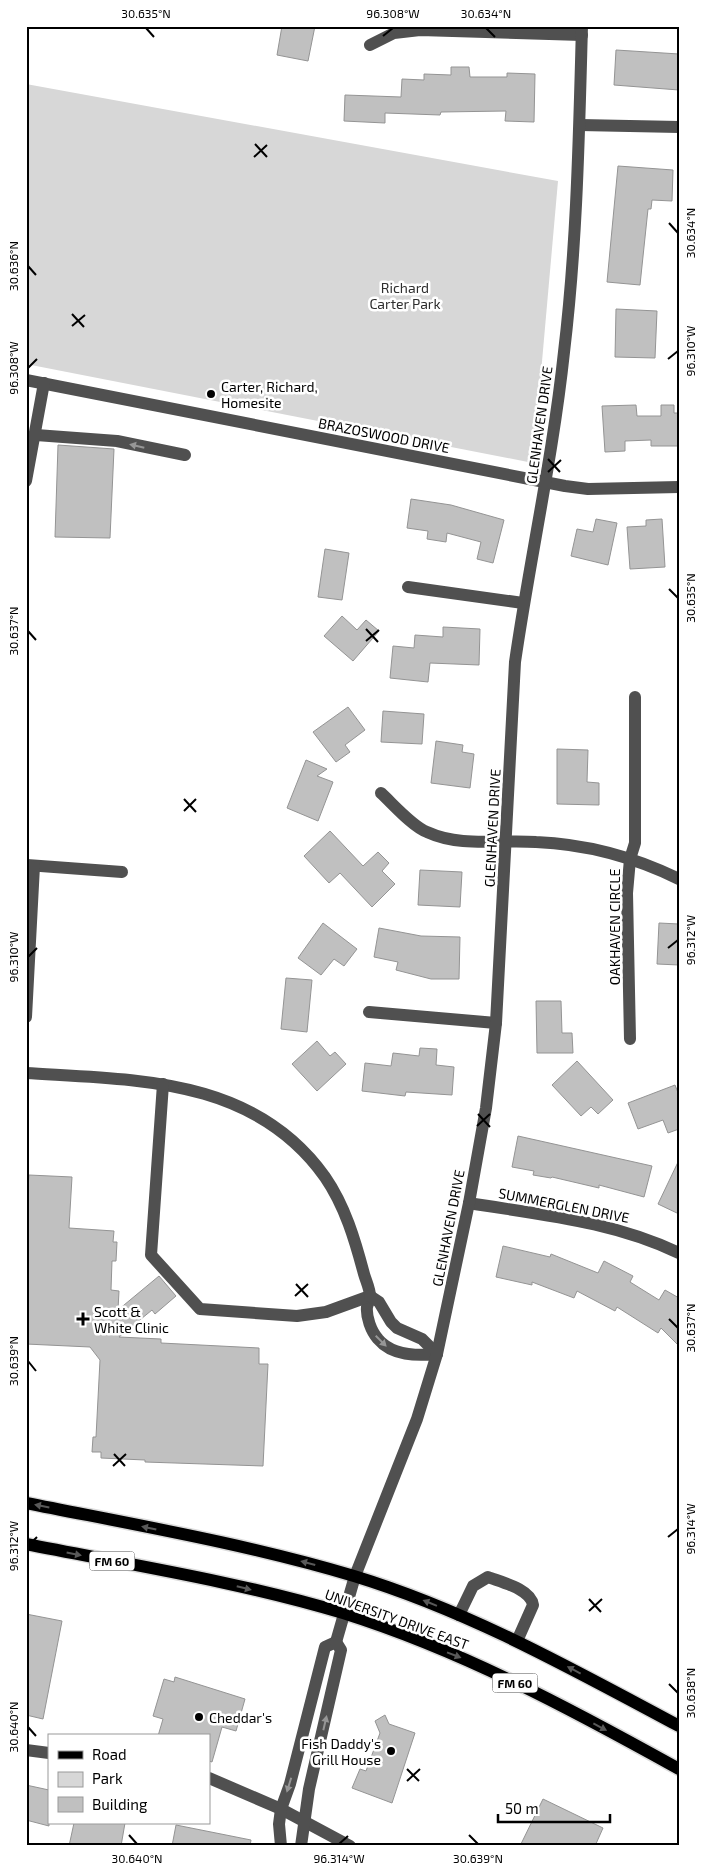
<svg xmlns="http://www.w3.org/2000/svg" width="705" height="1872" font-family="'Exo 2',sans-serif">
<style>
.green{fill:#d7d7d7}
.building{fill:#c0c0c0;stroke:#949494}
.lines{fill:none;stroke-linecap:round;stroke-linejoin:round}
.major-casing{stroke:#dbdbdb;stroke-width:15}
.minor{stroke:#505050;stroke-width:12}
.major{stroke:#000;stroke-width:12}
.oneway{fill:#969696}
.oneway2{fill:#595959}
.ticks{fill:none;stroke:#000;stroke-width:2}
.poi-dot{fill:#000;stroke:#fff;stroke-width:2}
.labels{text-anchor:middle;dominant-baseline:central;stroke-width:5;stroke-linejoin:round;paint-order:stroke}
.shield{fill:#fff;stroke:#4c4c4c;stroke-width:1}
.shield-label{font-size:12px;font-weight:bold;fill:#000}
.park-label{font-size:14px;fill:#2e2e2e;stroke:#fff}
.poi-label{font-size:14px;fill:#000;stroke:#fff;text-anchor:start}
.street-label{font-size:14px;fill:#000;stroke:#fff}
.neatline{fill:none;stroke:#000;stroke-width:2}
.ticks-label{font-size:12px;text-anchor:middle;fill:#000}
</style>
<rect width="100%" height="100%" fill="#fff"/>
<!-- green -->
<polygon class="green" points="26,84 558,181 533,463 26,364"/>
<!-- building -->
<g class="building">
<polygon points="282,26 315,26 308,61 277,55"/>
<polygon points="616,50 679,54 679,90 614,85"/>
<polygon points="451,67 469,67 470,77 507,77 507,73 535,74 534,122 505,121 506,111 441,112 440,115 385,113 385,123 344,121 345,95 401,97 402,79 424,80 424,74 451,75"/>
<polygon points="618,166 673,170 672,201 652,200 651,209 648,209 640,285 607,282"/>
<polygon points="616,309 657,311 655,358 615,357"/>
<polygon points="636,405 637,416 661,416 661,405 674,405 674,413 679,413 679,446 651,446 651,440 625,441 625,451 605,452 602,406"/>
<polygon points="58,445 114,449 110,538 55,537"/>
<polygon points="411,499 451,505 504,520 493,563 477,559 481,542 447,533 446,542 427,539 428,531 407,528"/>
<polygon points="596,519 617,523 608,565 571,556 577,529 593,532"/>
<polygon points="662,519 665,567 630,569 627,527 646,526 646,520"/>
<polygon points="325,549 349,553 342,600 318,597"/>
<polygon points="342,616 357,630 366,620 379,631 353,661 324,636"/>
<polygon points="443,627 480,629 479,665 430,663 428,682 390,678 393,646 414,648 415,635 443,637"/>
<polygon points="348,707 365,730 345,745 350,752 336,762 313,732"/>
<polygon points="383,711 424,714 422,744 381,742"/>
<polygon points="436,741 463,745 462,752 474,754 470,788 431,783"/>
<polygon points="557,749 588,750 587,782 599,783 599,805 557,804"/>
<polygon points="306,760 327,769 317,776 333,782 318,821 287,808"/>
<polygon points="330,831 363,866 378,852 389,863 382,871 395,884 372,907 340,873 329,883 304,856"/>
<polygon points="420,870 462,872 460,907 418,905"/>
<polygon points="323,923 357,949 344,966 334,959 321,975 298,958"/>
<polygon points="659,923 679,924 679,965 657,964"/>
<polygon points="379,928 421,936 460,937 459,979 431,979 396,970 398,962 374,957"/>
<polygon points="286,978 312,980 307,1032 281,1029"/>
<polygon points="536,1001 561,1001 562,1033 572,1033 573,1053 537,1053"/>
<polygon points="317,1041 330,1056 335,1052 346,1064 317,1091 292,1064"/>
<polygon points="420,1048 437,1049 436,1065 454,1067 452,1095 406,1092 405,1096 362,1091 365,1063 391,1066 393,1053 419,1056"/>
<polygon points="577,1061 613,1100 598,1114 591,1107 581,1116 552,1085"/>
<polygon points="675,1085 679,1095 679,1129 668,1133 663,1120 638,1129 628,1103"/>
<polygon points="518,1136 652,1166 644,1197 599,1185 599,1188 552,1177 551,1178 533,1175 534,1171 512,1167"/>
<polygon points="679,1160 679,1214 658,1204"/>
<polygon points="29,1175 72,1177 69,1228 114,1231 113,1242 117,1242 116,1261 112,1261 111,1290 119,1291 118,1310 159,1276 176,1296 155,1314 152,1310 119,1337 161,1339 161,1343 259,1348 259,1364 268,1364 263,1466 145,1462 145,1460 101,1458 101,1452 92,1452 93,1437 96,1437 100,1360 90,1347 26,1344 26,1209"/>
<polygon points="503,1246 550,1257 551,1254 598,1273 604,1261 633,1276 630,1282 659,1300 665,1290 679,1298 679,1346 661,1328 658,1333 617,1307 615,1311 577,1291 574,1298 532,1282 532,1285 496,1277"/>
<polygon points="26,1614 62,1621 43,1719 26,1715"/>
<polygon points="175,1677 245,1699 236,1731 222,1727 212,1762 209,1761 209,1736 158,1736 163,1719 153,1716 164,1679 174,1682"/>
<polygon points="385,1715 389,1724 415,1733 392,1803 352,1788 360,1769 366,1771 380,1733 375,1721"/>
<polygon points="26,1785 49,1790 49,1826 26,1820"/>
<polygon points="543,1799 603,1828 595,1846 520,1846"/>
<polygon points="74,1823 125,1823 121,1846 69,1846"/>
<polygon points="176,1825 251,1840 250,1846 172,1846"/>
</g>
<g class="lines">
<!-- major casing -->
<g class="major-casing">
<g id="major">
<path d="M26,1503c110,22 221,41 328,73 115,35 220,94 325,150"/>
<path d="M26,1544c106,21 214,38 317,69 118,37 228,96 336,156"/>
</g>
</g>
<!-- minor -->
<g class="minor">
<polyline points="370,45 394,33 420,30 582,35"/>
<polyline points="580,125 679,127"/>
<polyline points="26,380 565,486 588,489 679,487"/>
<polyline points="36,435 117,441 185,455"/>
<polyline points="26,481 44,383"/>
<polyline points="408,587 523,603"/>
<path d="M381,793c12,11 31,33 46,39 35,16 72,7 109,10 49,2 98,15 143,37"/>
<polyline points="27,865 122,872"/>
<polyline points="369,1012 496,1023"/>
<polyline points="26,1017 34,866"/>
<polyline points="630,1039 627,893 630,859 635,843 635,697"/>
<path d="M26,1073c110,7 228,4 299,104 20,29 30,63 39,97 2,7 6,15 6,22 0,3 -2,7 -3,11 -1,10 4,24 11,32 14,17 39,17 59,15"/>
<polyline points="163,1084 151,1255 200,1309 297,1316 326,1312 370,1296"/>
<path d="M469,1203c73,12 143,18 210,50"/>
<polyline points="370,1296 379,1302 391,1322 397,1328 422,1339 437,1354"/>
<path d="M459,1615l14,-29 15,-9c13,5 43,12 45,28l-16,36"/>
<path d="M336,1642l19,-66 62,-157 20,-65 32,-151 17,-95 10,-85 19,-361c15,-104 38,-206 49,-310 13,-108 15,-218 18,-326"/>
<polyline points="26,1750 49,1753"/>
<polyline points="209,1778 281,1809 350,1846"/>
<polyline points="281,1846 279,1824 281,1809 290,1784 325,1647 336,1642"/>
<polyline points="301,1846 309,1789 341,1650 336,1642"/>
</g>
<!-- major -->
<use href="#major" class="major"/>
</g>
<!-- one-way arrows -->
<defs><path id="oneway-solid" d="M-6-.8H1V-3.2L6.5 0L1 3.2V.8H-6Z" transform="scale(1.25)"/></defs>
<g class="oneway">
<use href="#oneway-solid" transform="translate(137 446) rotate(-167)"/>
<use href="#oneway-solid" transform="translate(381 1341) rotate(45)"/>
<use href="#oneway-solid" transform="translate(325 1723) rotate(-77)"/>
<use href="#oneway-solid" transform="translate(289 1785) rotate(107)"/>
</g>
<g class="oneway2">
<use href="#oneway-solid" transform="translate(42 1506) rotate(-169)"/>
<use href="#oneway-solid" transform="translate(149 1528) rotate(-168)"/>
<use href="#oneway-solid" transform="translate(74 1554) rotate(11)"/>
<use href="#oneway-solid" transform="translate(308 1563) rotate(-165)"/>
<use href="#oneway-solid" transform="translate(244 1588) rotate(14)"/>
<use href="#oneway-solid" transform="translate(430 1603) rotate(-158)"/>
<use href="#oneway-solid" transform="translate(454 1655) rotate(21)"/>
<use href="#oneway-solid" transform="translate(574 1670) rotate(-152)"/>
<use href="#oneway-solid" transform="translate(600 1727) rotate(28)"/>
</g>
<!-- ticks -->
<path class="ticks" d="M146,28l8,9M486,28l9,9M383,36l10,-8M255,144l12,13M254,157l13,-12M669,223l9,10M28,266l8,9M72,314l12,13M72,326l13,-11M668,359l10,-8M28,368l9,-9M548,459l12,13M548,472l13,-12M669,589l9,9M366,629l12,13M28,631l8,9M366,641l13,-11M184,799l12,13M184,811l12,-12M668,948l10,-8M28,957l9,-9M478,1114l12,13M477,1126l13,-12M296,1284l12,13M295,1296l13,-12M669,1319l9,9M28,1361l8,10M114,1454l11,12M113,1466l13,-12M668,1537l10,-8M28,1546l9,-9M589,1599l12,13M589,1611l13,-12M669,1684l9,9M28,1727l8,9M407,1769l12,12M407,1781l13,-12M129,1835l8,9M469,1835l9,9M339,1844l9,-8"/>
<!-- markers -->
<g class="poi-dot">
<circle cx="211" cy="394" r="5"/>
<path d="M80.5 1311.5h5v5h5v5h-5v5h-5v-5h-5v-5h5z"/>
<circle cx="199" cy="1717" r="5"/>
<circle cx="391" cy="1751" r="5"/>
</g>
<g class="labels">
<!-- shield labels -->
<g class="shield">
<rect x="89.5" y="1551.5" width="45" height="19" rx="4"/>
<rect x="492.5" y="1673.5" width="45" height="19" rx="4"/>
</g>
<g class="shield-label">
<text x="112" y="1561">FM 60</text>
<text x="515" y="1683">FM 60</text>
</g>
<!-- park labels -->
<g class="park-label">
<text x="405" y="287">Richard<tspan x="405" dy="16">Carter Park</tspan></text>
</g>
<!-- poi labels -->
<g class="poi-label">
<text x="221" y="386">Carter, Richard,<tspan x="221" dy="16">Homesite</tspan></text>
<text x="94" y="1311">Scott &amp;<tspan x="94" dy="16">White Clinic</tspan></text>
<text x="209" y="1717">Cheddar's</text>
<text x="381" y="1743" text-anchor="end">Fish Daddy's<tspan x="381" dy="16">Grill House</tspan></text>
</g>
<!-- street labels -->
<g class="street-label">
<text transform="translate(539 425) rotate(-82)">GLENHAVEN DRIVE</text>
<text transform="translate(384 435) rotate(11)">BRAZOSWOOD DRIVE</text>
<text transform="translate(492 828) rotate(-87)">GLENHAVEN DRIVE</text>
<text transform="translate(614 927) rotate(-90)">OAKHAVEN CIRCLE</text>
<text transform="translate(564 1205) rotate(11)">SUMMERGLEN DRIVE</text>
<text transform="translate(448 1228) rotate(-79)">GLENHAVEN DRIVE</text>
<text transform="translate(397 1619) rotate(20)">UNIVERSITY DRIVE EAST</text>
</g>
</g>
<!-- border -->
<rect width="705" height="1872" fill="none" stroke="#ffffff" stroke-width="55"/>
<!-- legend -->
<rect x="48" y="1734" width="162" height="90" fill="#ffffff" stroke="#999999"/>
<rect x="58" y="1751" width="25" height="8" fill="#000000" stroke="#999999"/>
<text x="92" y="1760" font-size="15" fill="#000000">Road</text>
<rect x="58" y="1772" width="25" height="15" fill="#d7d7d7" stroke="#999999"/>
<text x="92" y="1784" font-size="15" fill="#000000">Park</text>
<rect x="58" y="1797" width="25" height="15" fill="#c0c0c0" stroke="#999999"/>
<text x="92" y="1810" font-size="15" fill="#000000">Building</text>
<!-- scale -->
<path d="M498 1814v8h112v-8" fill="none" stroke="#000000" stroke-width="2.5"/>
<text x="505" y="1814" font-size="15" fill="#000000" stroke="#ffffff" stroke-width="4" paint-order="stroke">50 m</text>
<rect x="28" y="28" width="650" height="1816" class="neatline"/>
<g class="ticks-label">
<text x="146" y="18">30.635°N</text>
<text x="393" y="18">96.308°W</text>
<text x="486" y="18">30.634°N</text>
<text transform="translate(691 233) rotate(-90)" y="4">30.634°N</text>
<text transform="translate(14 266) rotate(-90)" y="4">30.636°N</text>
<text transform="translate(691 351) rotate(-90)" y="4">96.310°W</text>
<text transform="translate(14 368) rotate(-90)" y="4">96.308°W</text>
<text transform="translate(691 598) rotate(-90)" y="4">30.635°N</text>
<text transform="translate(14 631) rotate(-90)" y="4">30.637°N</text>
<text transform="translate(691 940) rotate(-90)" y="4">96.312°W</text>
<text transform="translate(14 957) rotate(-90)" y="4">96.310°W</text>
<text transform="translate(691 1328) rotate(-90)" y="4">30.637°N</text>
<text transform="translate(14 1361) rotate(-90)" y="4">30.639°N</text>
<text transform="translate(691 1529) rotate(-90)" y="4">96.314°W</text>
<text transform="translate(14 1546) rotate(-90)" y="4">96.312°W</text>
<text transform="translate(691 1693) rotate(-90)" y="4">30.638°N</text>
<text transform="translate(14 1727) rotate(-90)" y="4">30.640°N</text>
<text x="137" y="1863">30.640°N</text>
<text x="339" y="1863">96.314°W</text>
<text x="478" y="1863">30.639°N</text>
</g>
</svg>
